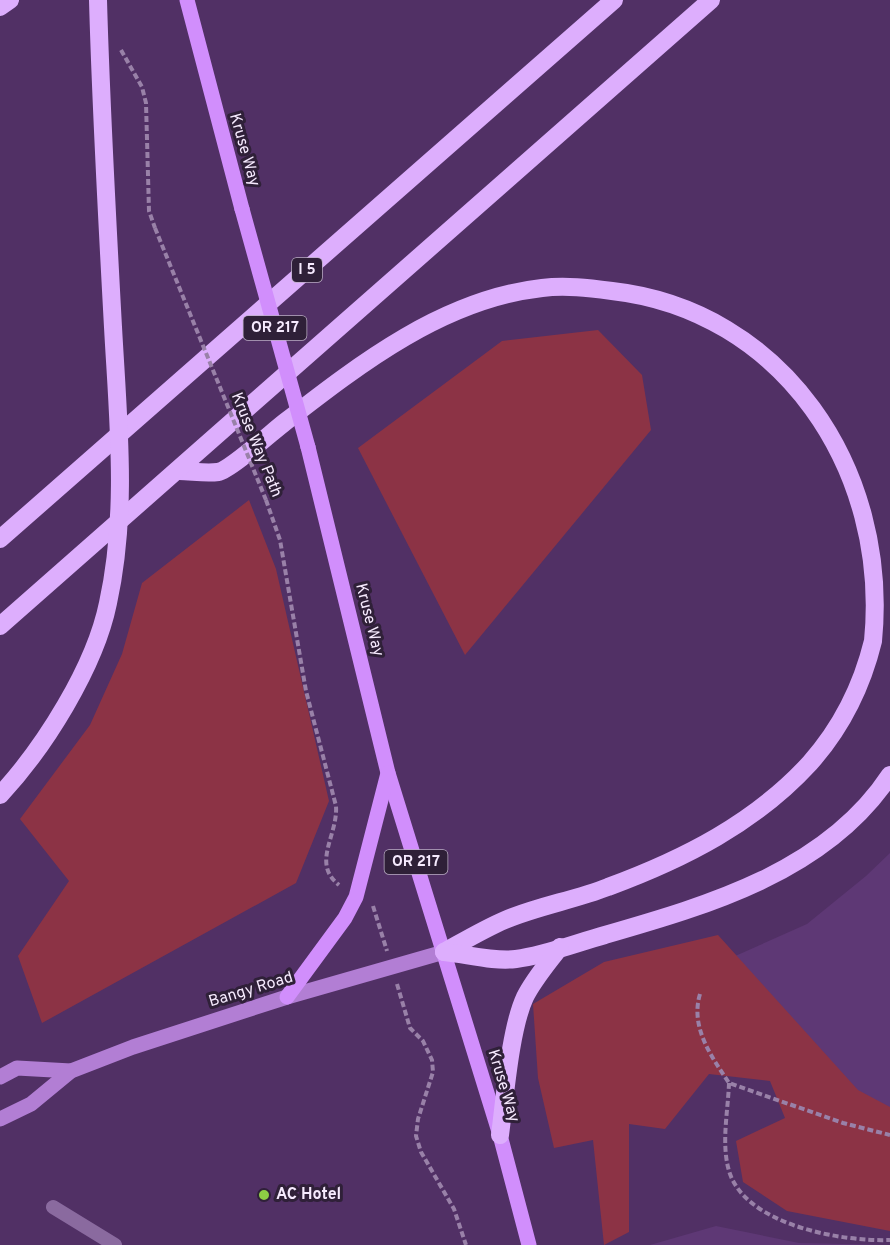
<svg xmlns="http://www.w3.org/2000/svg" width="890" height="1245" font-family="Overpass,sans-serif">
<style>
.built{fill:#5e3875}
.green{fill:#8c3345}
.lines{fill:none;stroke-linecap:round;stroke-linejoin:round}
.path{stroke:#9981a8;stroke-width:4;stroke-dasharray:6 3;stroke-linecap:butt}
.lane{stroke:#8a6a9f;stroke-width:14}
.secondary{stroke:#b27ed4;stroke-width:15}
.primary{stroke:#d18efc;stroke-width:15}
.highway{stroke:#ddaefd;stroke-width:18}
.path-bridge{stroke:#9981a8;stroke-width:4;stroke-dasharray:6 3;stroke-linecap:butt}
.primary-bridge{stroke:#d18efc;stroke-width:15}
.highway-bridge{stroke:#ddaefd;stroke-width:18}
.poi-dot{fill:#8dce44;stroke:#2f2038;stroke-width:2}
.labels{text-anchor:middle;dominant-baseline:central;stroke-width:6;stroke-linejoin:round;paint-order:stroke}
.shield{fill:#2f2038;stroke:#baadc3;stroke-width:1.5}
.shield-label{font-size:15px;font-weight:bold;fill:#f6eafe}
.street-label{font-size:16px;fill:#f6eafe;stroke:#2f2038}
.poi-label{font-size:16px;font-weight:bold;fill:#f6eafe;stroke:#2f2038;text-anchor:start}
</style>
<rect width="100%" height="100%" fill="#513065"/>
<!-- built -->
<g class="built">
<polygon points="890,853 890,1117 697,973 807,924 866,876"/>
<polygon points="716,1226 799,1243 890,1245 650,1245"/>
</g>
<!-- green -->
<g class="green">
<polygon points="598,330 642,375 651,430 465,655 358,448 502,341"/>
<polygon points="249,500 276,569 329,801 296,883 42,1023 18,956 69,881 20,819 90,725 122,654 142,583"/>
<polygon points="718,935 858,1090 890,1107 890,1231 787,1211 743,1182 736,1141 785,1118 770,1081 709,1074 665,1129 629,1124 629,1232 604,1245 593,1140 554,1148 538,1078 533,1004 604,962"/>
</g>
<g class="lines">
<!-- path -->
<g class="path">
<polyline points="121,50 142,87 146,103 149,211 155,228"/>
<path d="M266,500l14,40 26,151 30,115c2,30 -25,57 3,79"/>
<polyline points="373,906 387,951"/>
<polyline points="397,984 410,1028 423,1041 432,1060 433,1072 418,1119 416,1136 421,1152 454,1209 466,1245"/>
<path d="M700,994c-10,33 11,62 29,89l114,40 47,12"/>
<path d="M729,1083c-1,29 -8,60 0,88 16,54 113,71 161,69"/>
</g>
<!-- lane -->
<polyline class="lane" points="53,1207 115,1245"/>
<!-- secondary -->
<g class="secondary">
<polyline points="0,1077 17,1068 71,1071"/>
<polyline points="0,1119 31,1104 71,1071 133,1047 287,997 444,952"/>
</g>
<!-- primary -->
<g class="primary">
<polyline points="187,0 242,209"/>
<polyline points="308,447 388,773 500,1135 529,1245"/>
<polyline points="287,997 345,918 356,897 388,773"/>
</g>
<!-- highway -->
<g class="highway">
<polyline points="0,7 10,0"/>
<path d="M179,471c12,0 27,3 39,1 12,-2 54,-40 67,-50 76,-59 159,-123 257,-134 23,-3 47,0 70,3 169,19 278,177 261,350 -11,45 -32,87 -63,122 -55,60 -126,96 -202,124 -33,13 -70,19 -103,33 -21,9 -41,21 -61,32"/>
<polyline points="0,539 614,0"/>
<polyline points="0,626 711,0"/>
<path d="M444,952c22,2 50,10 72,7 30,-4 60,-16 89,-24 104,-30 222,-64 285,-160"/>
<path d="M500,1135c5,-37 10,-106 25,-138 9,-18 23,-34 35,-50"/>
</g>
<!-- path-bridge -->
<polyline class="path-bridge" points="155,228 266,500"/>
<!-- primary-bridge -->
<polyline class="primary-bridge" points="242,209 308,447"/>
<!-- highway-bridge -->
<path class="highway-bridge" d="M0,795c44,-47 95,-128 108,-192 20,-91 10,-184 5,-276 -6,-109 -12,-218 -15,-327"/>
</g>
<!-- markers -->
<circle class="poi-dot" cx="264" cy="1195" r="6"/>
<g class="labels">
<!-- shield labels -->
<g class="shield">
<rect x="292" y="258" width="30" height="24" rx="4.5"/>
<rect x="243.5" y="316" width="63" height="24" rx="4.5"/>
<rect x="384.5" y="850" width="63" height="24" rx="4.5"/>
</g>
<g class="shield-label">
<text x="307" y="270">I 5</text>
<text x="275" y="328">OR 217</text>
<text x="416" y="862">OR 217</text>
</g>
<!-- street labels -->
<g class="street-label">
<text transform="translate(244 150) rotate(74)">Kruse Way</text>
<text transform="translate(256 445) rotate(68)">Kruse Way Path</text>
<text transform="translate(369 620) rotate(76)">Kruse Way</text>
<text transform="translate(251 990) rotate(-17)">Bangy Road</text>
<text transform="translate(503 1086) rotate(73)">Kruse Way</text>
</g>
<!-- poi labels -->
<g class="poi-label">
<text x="276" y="1195">AC Hotel</text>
</g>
</g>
</svg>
